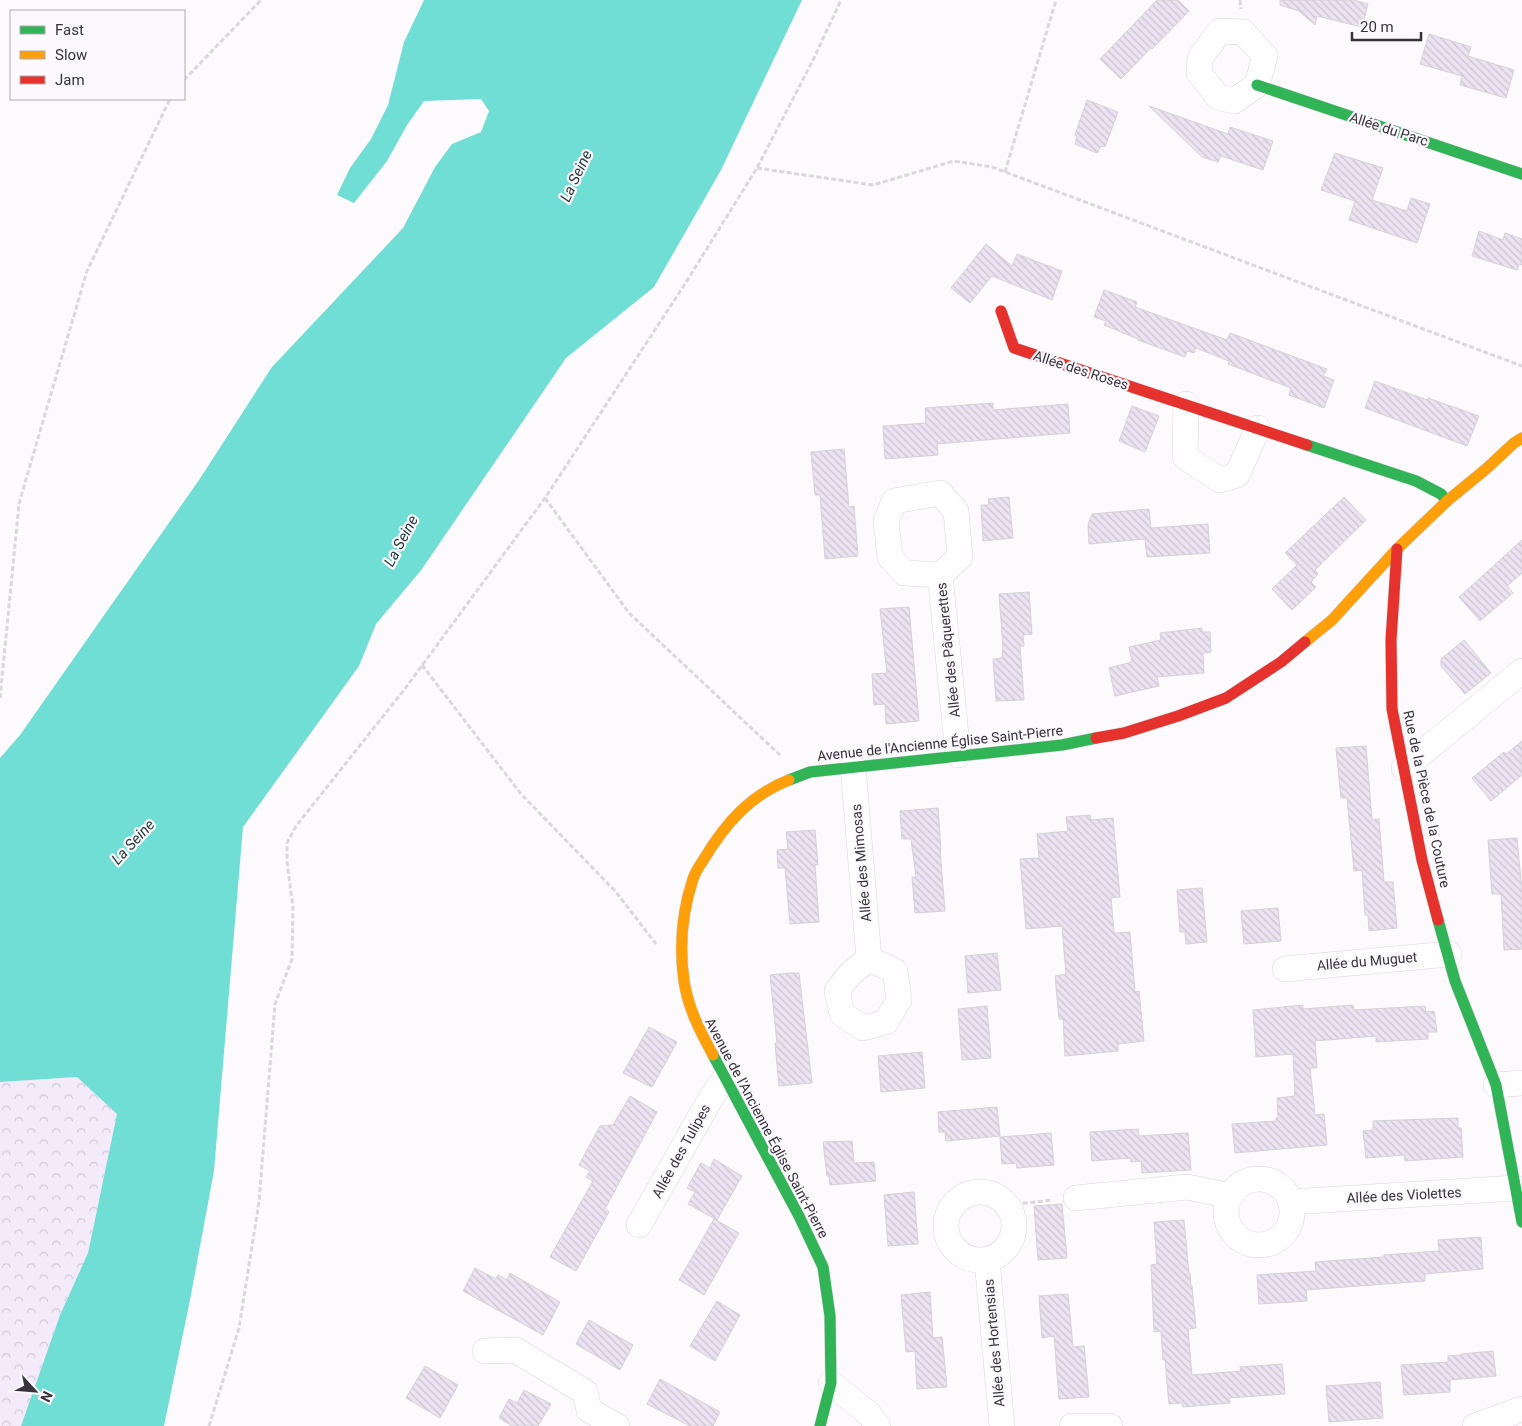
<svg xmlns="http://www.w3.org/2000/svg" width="1522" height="1426" font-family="Roboto,sans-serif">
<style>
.forest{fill:url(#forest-crowns)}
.water{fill:#71ded5}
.building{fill:url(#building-back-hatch);stroke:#d5d2d7}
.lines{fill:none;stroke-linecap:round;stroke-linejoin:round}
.street-casing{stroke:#d9d6dc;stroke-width:26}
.fast-casing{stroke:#d9d6dc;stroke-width:12}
.slow-casing{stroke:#d9d6dc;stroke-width:12}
.jam-casing{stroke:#d9d6dc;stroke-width:12}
.path{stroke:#dad8db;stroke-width:3;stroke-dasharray:5 2.5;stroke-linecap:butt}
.street{stroke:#fffeff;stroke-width:25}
.fast{stroke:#30b455;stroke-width:11}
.slow{stroke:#ff9f0a;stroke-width:11}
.jam{stroke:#e5322d;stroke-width:11}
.labels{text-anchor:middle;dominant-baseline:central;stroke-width:4.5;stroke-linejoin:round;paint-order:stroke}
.street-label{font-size:14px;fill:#38333b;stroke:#fcf9fe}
.water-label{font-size:15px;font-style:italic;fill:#243d3a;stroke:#fcf9fe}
</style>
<defs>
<pattern id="forest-crowns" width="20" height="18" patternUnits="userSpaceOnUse" patternTransform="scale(1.25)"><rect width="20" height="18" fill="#f3ebfa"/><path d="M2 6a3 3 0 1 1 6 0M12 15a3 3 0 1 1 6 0" fill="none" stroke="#d1cad7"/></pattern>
<pattern id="building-back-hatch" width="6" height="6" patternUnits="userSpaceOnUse" patternTransform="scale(1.25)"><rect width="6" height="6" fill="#ebe3f1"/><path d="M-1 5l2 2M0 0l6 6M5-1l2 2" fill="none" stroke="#cac3d0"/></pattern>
</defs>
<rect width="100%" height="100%" fill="#fcfafd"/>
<!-- forest -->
<polygon class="forest" points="77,1077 117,1114 88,1253 60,1315 21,1426 0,1426 0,1082"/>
<!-- water -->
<polygon class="water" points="424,0 802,0 721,170 654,287 566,358 422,569 376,624 359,666 243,827 214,1171 190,1300 164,1426 21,1426 60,1315 88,1253 117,1114 77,1077 0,1082 0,758 20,735 199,480 272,367 403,228 435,167 452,144 481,132 489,111 481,99 424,101 407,125 387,161 354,203 337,195 350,168 371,139 388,105 404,42"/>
<!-- building -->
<g class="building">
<polygon points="1157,0 1178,0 1189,11 1152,49 1151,48 1121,79 1100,59"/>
<polygon points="1280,0 1354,0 1368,4 1362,27 1317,16 1315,25 1299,11 1280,5"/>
<polygon points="1429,34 1471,47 1468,56 1514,70 1506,98 1460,85 1462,76 1420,64"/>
<polygon points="1087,100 1118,112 1105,147 1101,146 1097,153 1075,144 1077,136 1075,135"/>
<polygon points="1149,106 1228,134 1230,127 1273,141 1263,170 1221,156 1218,162 1202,157"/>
<polygon points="1335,153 1383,168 1372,200 1407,211 1411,198 1430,204 1417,243 1349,220 1355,201 1321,190"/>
<polygon points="1479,231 1503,240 1505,233 1522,239 1522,265 1519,264 1517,270 1472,256"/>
<polygon points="986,244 1012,266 1017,254 1062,271 1052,300 992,276 970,303 951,288"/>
<polygon points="1104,290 1137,302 1135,307 1227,340 1230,333 1327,369 1323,376 1334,380 1324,408 1289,395 1291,388 1228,364 1229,361 1196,348 1194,353 1187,351 1185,357 1138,340 1138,339 1104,325 1106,321 1094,317"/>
<polygon points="1375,381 1427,400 1428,398 1479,416 1467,446 1365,408"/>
<polygon points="993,403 993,410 1068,404 1070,433 937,444 938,455 885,459 883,426 926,423 925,408"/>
<polygon points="1132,406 1159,416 1145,452 1119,441"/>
<polygon points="844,449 849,507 854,506 858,556 825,559 820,495 815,495 811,452"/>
<polygon points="1009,497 1013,538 983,541 981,505 989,505 988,499"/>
<polygon points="1344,497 1366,520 1315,570 1318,574 1311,582 1316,587 1292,610 1272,589 1297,565 1285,553"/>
<polygon points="1149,509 1151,528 1208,524 1210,553 1147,557 1145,539 1089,544 1088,525 1092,514"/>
<polygon points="1522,540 1522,573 1507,586 1513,593 1480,621 1459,597"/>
<polygon points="1029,592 1032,634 1023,635 1024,646 1020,646 1024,700 996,701 993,659 1002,658 1003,648 999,594"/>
<polygon points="909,607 919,721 886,724 885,704 874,705 872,674 887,673 880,609"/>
<polygon points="1202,628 1202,632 1210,632 1211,652 1203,653 1204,673 1157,677 1159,686 1115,696 1109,668 1132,662 1129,647 1161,640 1160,633"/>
<polygon points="1464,640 1491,673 1465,694 1441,666 1441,659"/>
<polygon points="1522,741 1522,775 1491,801 1472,778 1504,752 1506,754"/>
<polygon points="1366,746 1372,820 1379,819 1384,882 1393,882 1397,928 1369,931 1368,915 1365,915 1362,870 1354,871 1347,798 1341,798 1336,748"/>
<polygon points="938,808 941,850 940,850 945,911 915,913 912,877 916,877 911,839 902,839 900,811"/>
<polygon points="1090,815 1091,820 1113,818 1120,897 1111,898 1114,933 1130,932 1135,992 1139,991 1144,1041 1118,1044 1118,1051 1065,1056 1063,1019 1059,1019 1055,976 1066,974 1062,926 1026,929 1020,859 1039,858 1037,834 1068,831 1066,817"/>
<polygon points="815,830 818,865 815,865 819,922 790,924 785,868 778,868 777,850 788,849 786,832"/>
<polygon points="1517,838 1522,890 1522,949 1504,950 1501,894 1492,894 1488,840"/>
<polygon points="1202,888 1207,942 1186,944 1185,932 1180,932 1177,890"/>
<polygon points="1278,908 1281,941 1244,944 1241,911"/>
<polygon points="997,953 1001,990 968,993 965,956"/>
<polygon points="789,973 799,973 812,1083 779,1086 775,1043 777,1043 770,975"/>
<polygon points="1303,1005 1303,1009 1353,1005 1354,1010 1425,1006 1426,1012 1434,1011 1437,1032 1428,1032 1428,1039 1376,1042 1376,1036 1315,1041 1317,1068 1310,1068 1315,1115 1324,1114 1327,1145 1235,1153 1232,1124 1276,1121 1276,1118 1278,1118 1277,1098 1295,1096 1293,1054 1256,1057 1253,1010"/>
<polygon points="987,1006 991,1058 962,1060 958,1009"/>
<polygon points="649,1027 677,1042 652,1087 623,1073"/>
<polygon points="922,1052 925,1088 881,1092 878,1056"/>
<polygon points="630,1096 657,1112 605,1209 609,1212 576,1271 550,1257 593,1181 586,1177 590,1171 579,1165 600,1126 613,1125"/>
<polygon points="997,1107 1000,1136 946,1141 945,1132 939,1132 938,1112"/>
<polygon points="1458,1118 1458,1128 1461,1128 1463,1157 1405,1161 1404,1155 1366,1158 1363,1131 1373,1130 1373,1121"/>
<polygon points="1138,1129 1139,1136 1188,1133 1191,1170 1142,1173 1141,1161 1131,1162 1130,1158 1092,1161 1090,1132"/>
<polygon points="1051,1133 1054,1165 1017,1168 1016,1163 1002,1164 1000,1137"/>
<polygon points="852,1141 854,1163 874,1162 876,1181 830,1185 829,1176 827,1176 823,1142"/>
<polygon points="714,1159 742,1176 717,1220 688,1204 695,1192 687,1188 701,1163 710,1168"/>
<polygon points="914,1192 918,1244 888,1246 884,1195"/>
<polygon points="1062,1204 1067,1258 1038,1260 1034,1206"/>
<polygon points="714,1219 739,1233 704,1295 679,1280"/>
<polygon points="1184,1220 1189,1273 1190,1273 1191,1286 1192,1286 1196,1328 1188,1329 1192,1375 1241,1371 1240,1367 1282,1364 1285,1394 1229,1398 1230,1403 1183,1407 1182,1403 1169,1404 1165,1360 1163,1360 1161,1331 1154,1332 1151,1265 1157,1264 1154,1222"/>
<polygon points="1481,1237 1483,1269 1425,1274 1425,1281 1306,1290 1307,1301 1259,1304 1257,1275 1316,1271 1315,1262 1384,1257 1384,1255 1439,1251 1438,1240"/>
<polygon points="475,1268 496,1279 498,1275 507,1280 510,1273 560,1302 543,1335 463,1291"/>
<polygon points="930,1292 933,1338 942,1337 947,1387 917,1389 915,1351 906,1352 901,1295"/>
<polygon points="1068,1294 1073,1347 1084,1346 1089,1397 1059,1399 1054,1336 1042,1338 1039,1296"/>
<polygon points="717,1301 740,1315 715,1361 690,1346"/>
<polygon points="589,1320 633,1345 620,1370 576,1344"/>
<polygon points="1493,1351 1496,1376 1450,1380 1450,1392 1404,1395 1401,1365 1448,1362 1448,1356 1461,1355 1461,1354"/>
<polygon points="425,1366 458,1385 440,1418 406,1398"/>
<polygon points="660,1379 720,1412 713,1426 690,1426 647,1404"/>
<polygon points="1380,1382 1383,1418 1329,1422 1326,1386"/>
<polygon points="524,1390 551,1404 538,1426 512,1426 499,1418 509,1399 517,1403"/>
</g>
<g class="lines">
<!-- street casing -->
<g class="street-casing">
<g id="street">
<polygon points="1220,31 1243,32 1265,56 1257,85 1234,101 1218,97 1199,73 1200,58"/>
<polyline points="1186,404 1185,457 1220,480 1237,475 1258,428"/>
<polygon points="940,493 956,511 960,557 940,575 904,573 890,557 886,522 894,501"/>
<polyline points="940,575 958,755"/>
<polyline points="853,767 869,959"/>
<polyline points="1404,768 1522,671"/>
<polygon points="869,959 895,971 899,1000 886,1022 863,1028 842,1014 837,991 850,974"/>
<polyline points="1285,969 1449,954"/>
<polyline points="1496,1085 1522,1083"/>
<circle cx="1259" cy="1212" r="33"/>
<circle cx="980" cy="1226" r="34"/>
<polyline points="1076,1198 1187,1187 1231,1196"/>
<polyline points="1291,1202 1516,1188"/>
<polyline points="639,1225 712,1096 725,1078"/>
<polyline points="987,1260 1002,1426"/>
<polyline points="485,1351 515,1350 585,1392 589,1410 617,1426"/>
<polyline points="831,1383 869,1414 878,1426"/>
<polyline points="1072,1426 1110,1426"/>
<polyline points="1475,1426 1522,1409"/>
</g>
</g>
<!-- fast casing -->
<g class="fast-casing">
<g id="fast">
<polyline points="1257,85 1522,174"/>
<polyline points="1307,445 1416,481 1441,494 1447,501"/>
<polyline points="789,780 810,772 1062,745 1096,738"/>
<polyline points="1438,920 1455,981 1496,1085 1522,1222"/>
<polyline points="713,1055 799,1216 823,1267 830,1316 831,1383 820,1426"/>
</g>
</g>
<!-- slow casing -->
<g class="slow-casing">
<g id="slow">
<polyline points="1305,642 1332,620 1397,549 1447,501 1486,469 1514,443 1522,438"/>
<path d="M713,1055c-13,-24 -25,-47 -29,-74 -5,-35 -2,-69 9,-102 2,-7 7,-14 11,-20 21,-35 46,-64 85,-79"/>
</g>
</g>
<!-- jam casing -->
<g class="jam-casing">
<g id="jam">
<polyline points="1001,311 1014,348 1307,445"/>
<polyline points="1397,549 1391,640 1392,709 1422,860 1438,920"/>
<polyline points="1096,738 1124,733 1178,716 1226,698 1281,662 1305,642"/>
</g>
</g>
<!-- path -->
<g class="path">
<polyline points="1240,0 1241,9"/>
<polyline points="184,80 261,0"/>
<polyline points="757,168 873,185 954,161 992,167 1522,366"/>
<polyline points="1005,172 1056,0"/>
<polyline points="545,498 629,613 781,756"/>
<polyline points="422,665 521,794 616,892 656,944"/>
<polyline points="0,698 19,504 24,486 87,271 170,99"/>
<polyline points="1008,1205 1053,1200"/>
<polyline points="209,1426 239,1328 259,1202 275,1004 292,959 293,908 287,861 287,843 296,826 404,690 545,498 683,287 757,168 813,60 841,0"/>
</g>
<!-- street -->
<use href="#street" class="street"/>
<!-- fast -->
<use href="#fast" class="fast"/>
<!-- slow -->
<use href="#slow" class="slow"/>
<!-- jam -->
<use href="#jam" class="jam"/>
</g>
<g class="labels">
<!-- street labels -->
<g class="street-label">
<text transform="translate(1389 129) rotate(18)">Allée du Parc</text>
<text transform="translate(1081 370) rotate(18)">Allée des Roses</text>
<text transform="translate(948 650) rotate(-96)">Allée des Pâquerettes</text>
<text transform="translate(940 743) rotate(-6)">Avenue de l'Ancienne Église Saint-Pierre</text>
<text transform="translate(1427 799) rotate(78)">Rue de la Pièce de la Couture</text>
<text transform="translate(861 863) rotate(-95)">Allée des Mimosas</text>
<text transform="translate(1367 961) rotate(-5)">Allée du Muguet</text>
<text transform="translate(767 1128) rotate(62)">Avenue de l'Ancienne Église Saint-Pierre</text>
<text transform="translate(681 1151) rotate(-61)">Allée des Tulipes</text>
<text transform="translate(1404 1195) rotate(-3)">Allée des Violettes</text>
<text transform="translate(994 1343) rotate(-95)">Allée des Hortensias</text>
</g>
<!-- water labels -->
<g class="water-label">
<text transform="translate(576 176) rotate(-65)">La Seine</text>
<text transform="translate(401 541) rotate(-62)">La Seine</text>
<text transform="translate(133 842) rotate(-47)">La Seine</text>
</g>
</g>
<!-- legend -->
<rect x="10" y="10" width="175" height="90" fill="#fcf9fe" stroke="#aeaab0"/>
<rect x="20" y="26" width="25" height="8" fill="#30b455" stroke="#aeaab0"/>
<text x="55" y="35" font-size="15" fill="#38333b">Fast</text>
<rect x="20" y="51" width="25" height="8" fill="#ff9f0a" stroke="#aeaab0"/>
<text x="55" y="60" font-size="15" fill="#38333b">Slow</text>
<rect x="20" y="76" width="25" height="8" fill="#e5322d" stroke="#aeaab0"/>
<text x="55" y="85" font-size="15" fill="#38333b">Jam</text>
<!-- north arrow -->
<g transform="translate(35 1391) rotate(116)" stroke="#fcf9fe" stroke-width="4" paint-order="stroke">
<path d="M0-4L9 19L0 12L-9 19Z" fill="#38333b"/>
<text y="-8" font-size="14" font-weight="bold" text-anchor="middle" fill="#38333b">N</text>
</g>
<!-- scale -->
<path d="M1352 32v8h69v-8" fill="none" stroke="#38333b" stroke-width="2.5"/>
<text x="1360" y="32" font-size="15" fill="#38333b" stroke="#fcf9fe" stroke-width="4" paint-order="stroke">20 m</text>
</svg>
